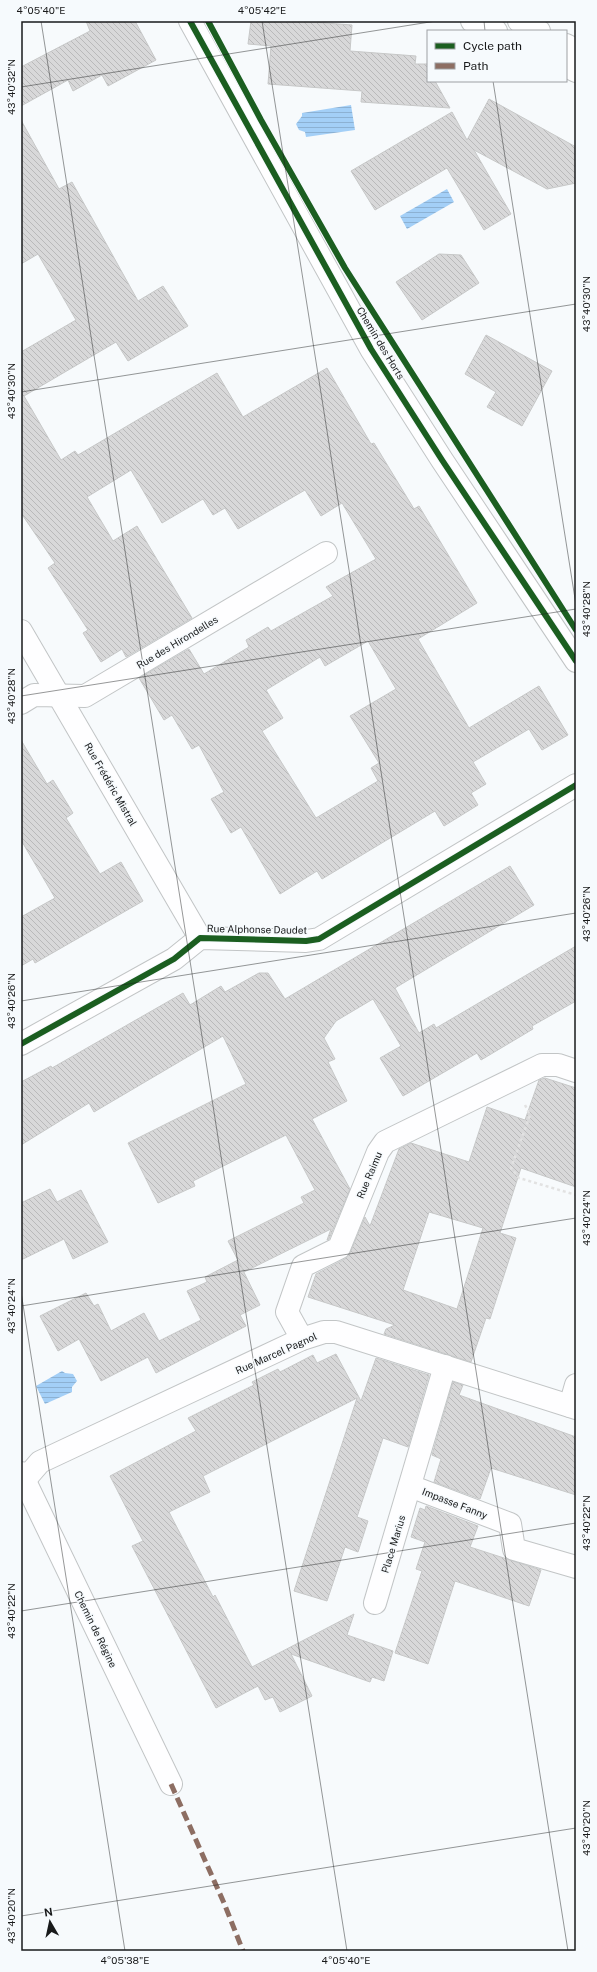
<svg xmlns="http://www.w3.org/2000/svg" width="597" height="1972" font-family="'Public Sans',sans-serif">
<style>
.water{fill:url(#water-rules)}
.building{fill:url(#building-back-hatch);stroke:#c7c8c8;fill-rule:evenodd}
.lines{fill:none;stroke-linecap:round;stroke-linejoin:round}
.street-casing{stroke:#c2c5c6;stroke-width:24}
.secondary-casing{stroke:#c2c5c6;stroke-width:24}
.path{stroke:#e2e2e2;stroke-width:2.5;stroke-dasharray:3 3;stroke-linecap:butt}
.street{stroke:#fefeff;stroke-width:22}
.secondary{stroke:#fefeff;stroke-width:22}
.quiet{stroke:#8d6e63;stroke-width:5;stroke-dasharray:10 5;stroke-linecap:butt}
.cycleway-casing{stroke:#f6fafd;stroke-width:8}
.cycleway{stroke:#1b5e20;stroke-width:6}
.ticks{fill:none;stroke:#191a1b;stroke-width:1;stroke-opacity:0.45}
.labels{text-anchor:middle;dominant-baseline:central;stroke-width:3;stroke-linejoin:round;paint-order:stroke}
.street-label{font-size:10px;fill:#191a1b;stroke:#f6fafd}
.neatline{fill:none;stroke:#191a1b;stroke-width:1.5}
.ticks-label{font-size:10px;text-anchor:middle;fill:#191a1b}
</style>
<defs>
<pattern id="water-rules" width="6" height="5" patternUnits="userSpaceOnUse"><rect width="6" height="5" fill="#a3cff7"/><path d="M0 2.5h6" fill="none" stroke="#8cb1d3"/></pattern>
<pattern id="building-back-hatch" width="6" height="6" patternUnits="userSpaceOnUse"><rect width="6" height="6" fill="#d8d8d9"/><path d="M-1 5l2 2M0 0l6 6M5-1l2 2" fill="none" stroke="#b9b9ba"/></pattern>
</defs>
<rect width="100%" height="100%" fill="#f7fafc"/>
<!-- water -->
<g class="water">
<polygon points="351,105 355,130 306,137 305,132 299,130 296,124 302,116 302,113"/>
<polygon points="447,189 454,202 407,229 400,216"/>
<polygon points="62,1371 65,1373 73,1374 77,1381 72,1387 72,1392 45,1404 36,1386"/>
</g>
<!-- building -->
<g class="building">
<polygon points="86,21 135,21 156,60 108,86 102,75 73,91 68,80 21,106 21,67 90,31"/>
<polygon points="251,21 299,21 352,25 350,51 416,56 415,64 428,64 428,81 435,81 450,108 361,102 362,91 268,84 271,46 248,44"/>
<polygon points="489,99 576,147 576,183 547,189 474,150 511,214 484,230 447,168 375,210 351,171 452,112 467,140"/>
<path d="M21,120l38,69 13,-7 66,119 25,-15 25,40 -60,35 -12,-19 -92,54 37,64 14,-9 3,4 139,-82 26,44 84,-49 44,76 3,-1 40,66 5,-3 58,97 -59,36 51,89 70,-42 29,49 -26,15 -13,-21 -56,33 13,22 -15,9 7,12 -34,21 -9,-15 -113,68 -5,-8 -37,23 -39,-67 -10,6 -20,-34 13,-7 -25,-47 -7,4 -20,-34 -8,5 -25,-42 50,-29 15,25 45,-27 -3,-7 22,-13 3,4 62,-35 -7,-9 50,-28 -34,-56 -21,13 -16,-26 -67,39 -13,-21 -12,7 -10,-16 -41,24 -31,-53 -44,27 26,44 24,-15 55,92 -66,39 -4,-8 -21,13 -18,-29 5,-3 -40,-62 7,-5 -34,-50v-161l55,-32 -38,-66 -17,10zM368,641l28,48 -46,27 29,47 -8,5 7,13 -62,37 -54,-87 21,-13 -17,-28 54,-33 5,9z"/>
<polygon points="439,254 461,255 479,283 422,320 396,282"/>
<polygon points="486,335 552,371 522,426 487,407 496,392 465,374"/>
<polygon points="21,740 47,784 53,780 73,813 66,818 100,874 121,862 143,901 35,963 33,959 21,966 21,917 55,898 21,840"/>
<polygon points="510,866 534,905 395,988 419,1033 434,1024 436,1028 576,946 576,1001 532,1026 533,1029 481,1060 477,1053 403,1096 380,1058 401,1046 373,999 336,1021 324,1038 335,1059 328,1062 347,1101 312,1119 350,1189 329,1239 327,1240 331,1229 244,1272 228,1241 304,1203 301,1197 315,1190 286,1135 193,1181 195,1186 158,1203 128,1143 246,1084 223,1036 94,1112 89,1103 21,1145 21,1082 51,1066 52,1068 183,993 190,1005 221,986 225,992 259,973 268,973 285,999"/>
<path d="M545,1078l31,10v99l-55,-19 -21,65 16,5 -26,81 -4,-1 -15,44 -87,-28 2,-5 9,-4 -87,-28 8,-23 29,-15 5,-6 15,-36 5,9 29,-77 12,-6 58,19 18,-55 38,13 14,-40zM429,1212l54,16 -26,81 -54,-19z"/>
<polygon points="50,1189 57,1202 81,1190 108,1242 73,1259 64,1239 21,1260 21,1203"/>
<polygon points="238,1260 260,1305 240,1315 246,1326 156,1373 148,1357 101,1381 79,1339 58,1351 40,1316 86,1293 94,1306 98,1304 111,1331 144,1313 159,1341 201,1320 187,1291 207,1282 205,1277"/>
<polygon points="336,1354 361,1401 376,1358 429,1375 408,1447 383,1438 357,1517 368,1521 358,1552 345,1547 327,1601 294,1591 357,1398 203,1476 210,1492 169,1512 213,1597 215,1595 252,1667 354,1614 347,1635 393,1651 384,1681 372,1677 370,1682 291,1654 312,1696 280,1712 273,1697 265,1700 258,1686 216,1708 132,1546 143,1541 110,1476 196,1431 188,1418 254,1385 252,1382 278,1369 280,1372 313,1355 317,1363"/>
<polygon points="453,1382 463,1385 459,1395 576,1437 576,1495 491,1468 480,1499 434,1482 441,1459 432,1455"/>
<polygon points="426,1506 478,1526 470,1547 541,1570 529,1606 455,1581 428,1664 395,1653 422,1571 416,1569 425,1542 411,1537 420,1508 425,1510"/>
</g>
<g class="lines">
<!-- street casing -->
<g class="street-casing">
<g id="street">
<polyline points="190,21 371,349 442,460 576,661"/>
<polyline points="21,631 200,938"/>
<polyline points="21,703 34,695 85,696 326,553"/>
<polyline points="21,1044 174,959 200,938 306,941 319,939 576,785"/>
<polyline points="302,1339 287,1312 303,1266 339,1248 378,1152 385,1142 542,1065 558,1065 576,1071"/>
<polyline points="570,1406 576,1385"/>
<polyline points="21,1473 171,1784"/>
<polyline points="21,1484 40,1462 302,1339 324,1332 336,1332 576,1408"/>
<polyline points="410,1486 510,1524 514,1549 576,1567"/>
<polyline points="375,1603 445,1366"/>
</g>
</g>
<!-- secondary casing -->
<g class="secondary-casing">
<g id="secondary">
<polyline points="472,21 496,31"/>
<polyline points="519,21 539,31"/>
<polyline points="566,45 576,50"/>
<polyline points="566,66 576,71"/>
</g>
</g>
<!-- path -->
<polyline class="path" points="525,1105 530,1115 511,1168 519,1178 576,1195"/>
<!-- street -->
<use href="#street" class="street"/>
<!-- secondary -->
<use href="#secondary" class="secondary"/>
<!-- quiet -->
<polyline class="quiet" points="171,1784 224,1903 243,1951"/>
<!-- cycleway casing -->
<g class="cycleway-casing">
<g id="cycleway">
<polyline points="190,21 371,349 442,460 576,661"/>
<polyline points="208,21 261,120 345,268 576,630"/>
<polyline points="21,1044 174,959 200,938 306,941 319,939 576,785"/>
</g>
</g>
<!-- cycleway -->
<use href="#cycleway" class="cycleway"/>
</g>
<!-- ticks -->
<path class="ticks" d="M41,21l306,1930M262,21l306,1930M484,21l1,10M493,81l83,524M21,87l415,-66M21,392l555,-88M21,696l555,-87M21,1001l555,-88M21,1292l104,659M21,1306l555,-88M21,1611l555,-88M21,1916l555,-88"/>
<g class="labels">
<!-- street labels -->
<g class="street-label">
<text transform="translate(381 343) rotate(59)">Chemin des Horts</text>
<text transform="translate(177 642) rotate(-31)">Rue des Hirondelles</text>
<text transform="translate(111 784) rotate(60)">Rue Frédéric Mistral</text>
<text transform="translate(257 929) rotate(1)">Rue Alphonse Daudet</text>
<text transform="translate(369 1175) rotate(-67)">Rue Raimu</text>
<text transform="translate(276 1353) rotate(-24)">Rue Marcel Pagnol</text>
<text transform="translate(455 1503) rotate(21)">Impasse Fanny</text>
<text transform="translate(393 1544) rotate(-73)">Place Marius</text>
<text transform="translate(96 1629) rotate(64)">Chemin de Régine</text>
</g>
</g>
<!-- border -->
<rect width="597" height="1972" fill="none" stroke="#f6fafd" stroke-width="44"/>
<!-- legend -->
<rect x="427" y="30" width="140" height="52" fill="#f6fafd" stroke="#9ea0a3"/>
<rect x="435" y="43" width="20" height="6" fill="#1b5e20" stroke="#9ea0a3"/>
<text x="463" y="50" font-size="12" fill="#191a1b">Cycle path</text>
<rect x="435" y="63" width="20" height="6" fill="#8d6e63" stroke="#9ea0a3"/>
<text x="463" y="70" font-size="12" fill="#191a1b">Path</text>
<!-- north arrow -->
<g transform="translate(50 1922) rotate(351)" stroke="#f6fafd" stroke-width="3" paint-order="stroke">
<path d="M0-3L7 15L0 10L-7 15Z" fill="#191a1b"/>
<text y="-6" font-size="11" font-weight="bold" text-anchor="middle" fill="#191a1b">N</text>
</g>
<rect x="22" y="22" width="553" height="1928" class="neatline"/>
<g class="ticks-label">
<text x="41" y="14">4°05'40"E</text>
<text x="262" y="14">4°05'42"E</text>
<text transform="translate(11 87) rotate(-90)" y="4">43°40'32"N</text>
<text transform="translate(586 304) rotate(-90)" y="4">43°40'30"N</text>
<text transform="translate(11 391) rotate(-90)" y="4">43°40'30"N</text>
<text transform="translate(586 609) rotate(-90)" y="4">43°40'28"N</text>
<text transform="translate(11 696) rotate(-90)" y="4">43°40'28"N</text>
<text transform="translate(586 914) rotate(-90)" y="4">43°40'26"N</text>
<text transform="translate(11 1001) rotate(-90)" y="4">43°40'26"N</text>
<text transform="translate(586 1218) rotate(-90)" y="4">43°40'24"N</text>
<text transform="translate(11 1306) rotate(-90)" y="4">43°40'24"N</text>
<text transform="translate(586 1523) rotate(-90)" y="4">43°40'22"N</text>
<text transform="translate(11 1611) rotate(-90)" y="4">43°40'22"N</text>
<text transform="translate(586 1828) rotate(-90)" y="4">43°40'20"N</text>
<text transform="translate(11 1916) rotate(-90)" y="4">43°40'20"N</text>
<text x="125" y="1964">4°05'38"E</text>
<text x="346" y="1964">4°05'40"E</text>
</g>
</svg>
